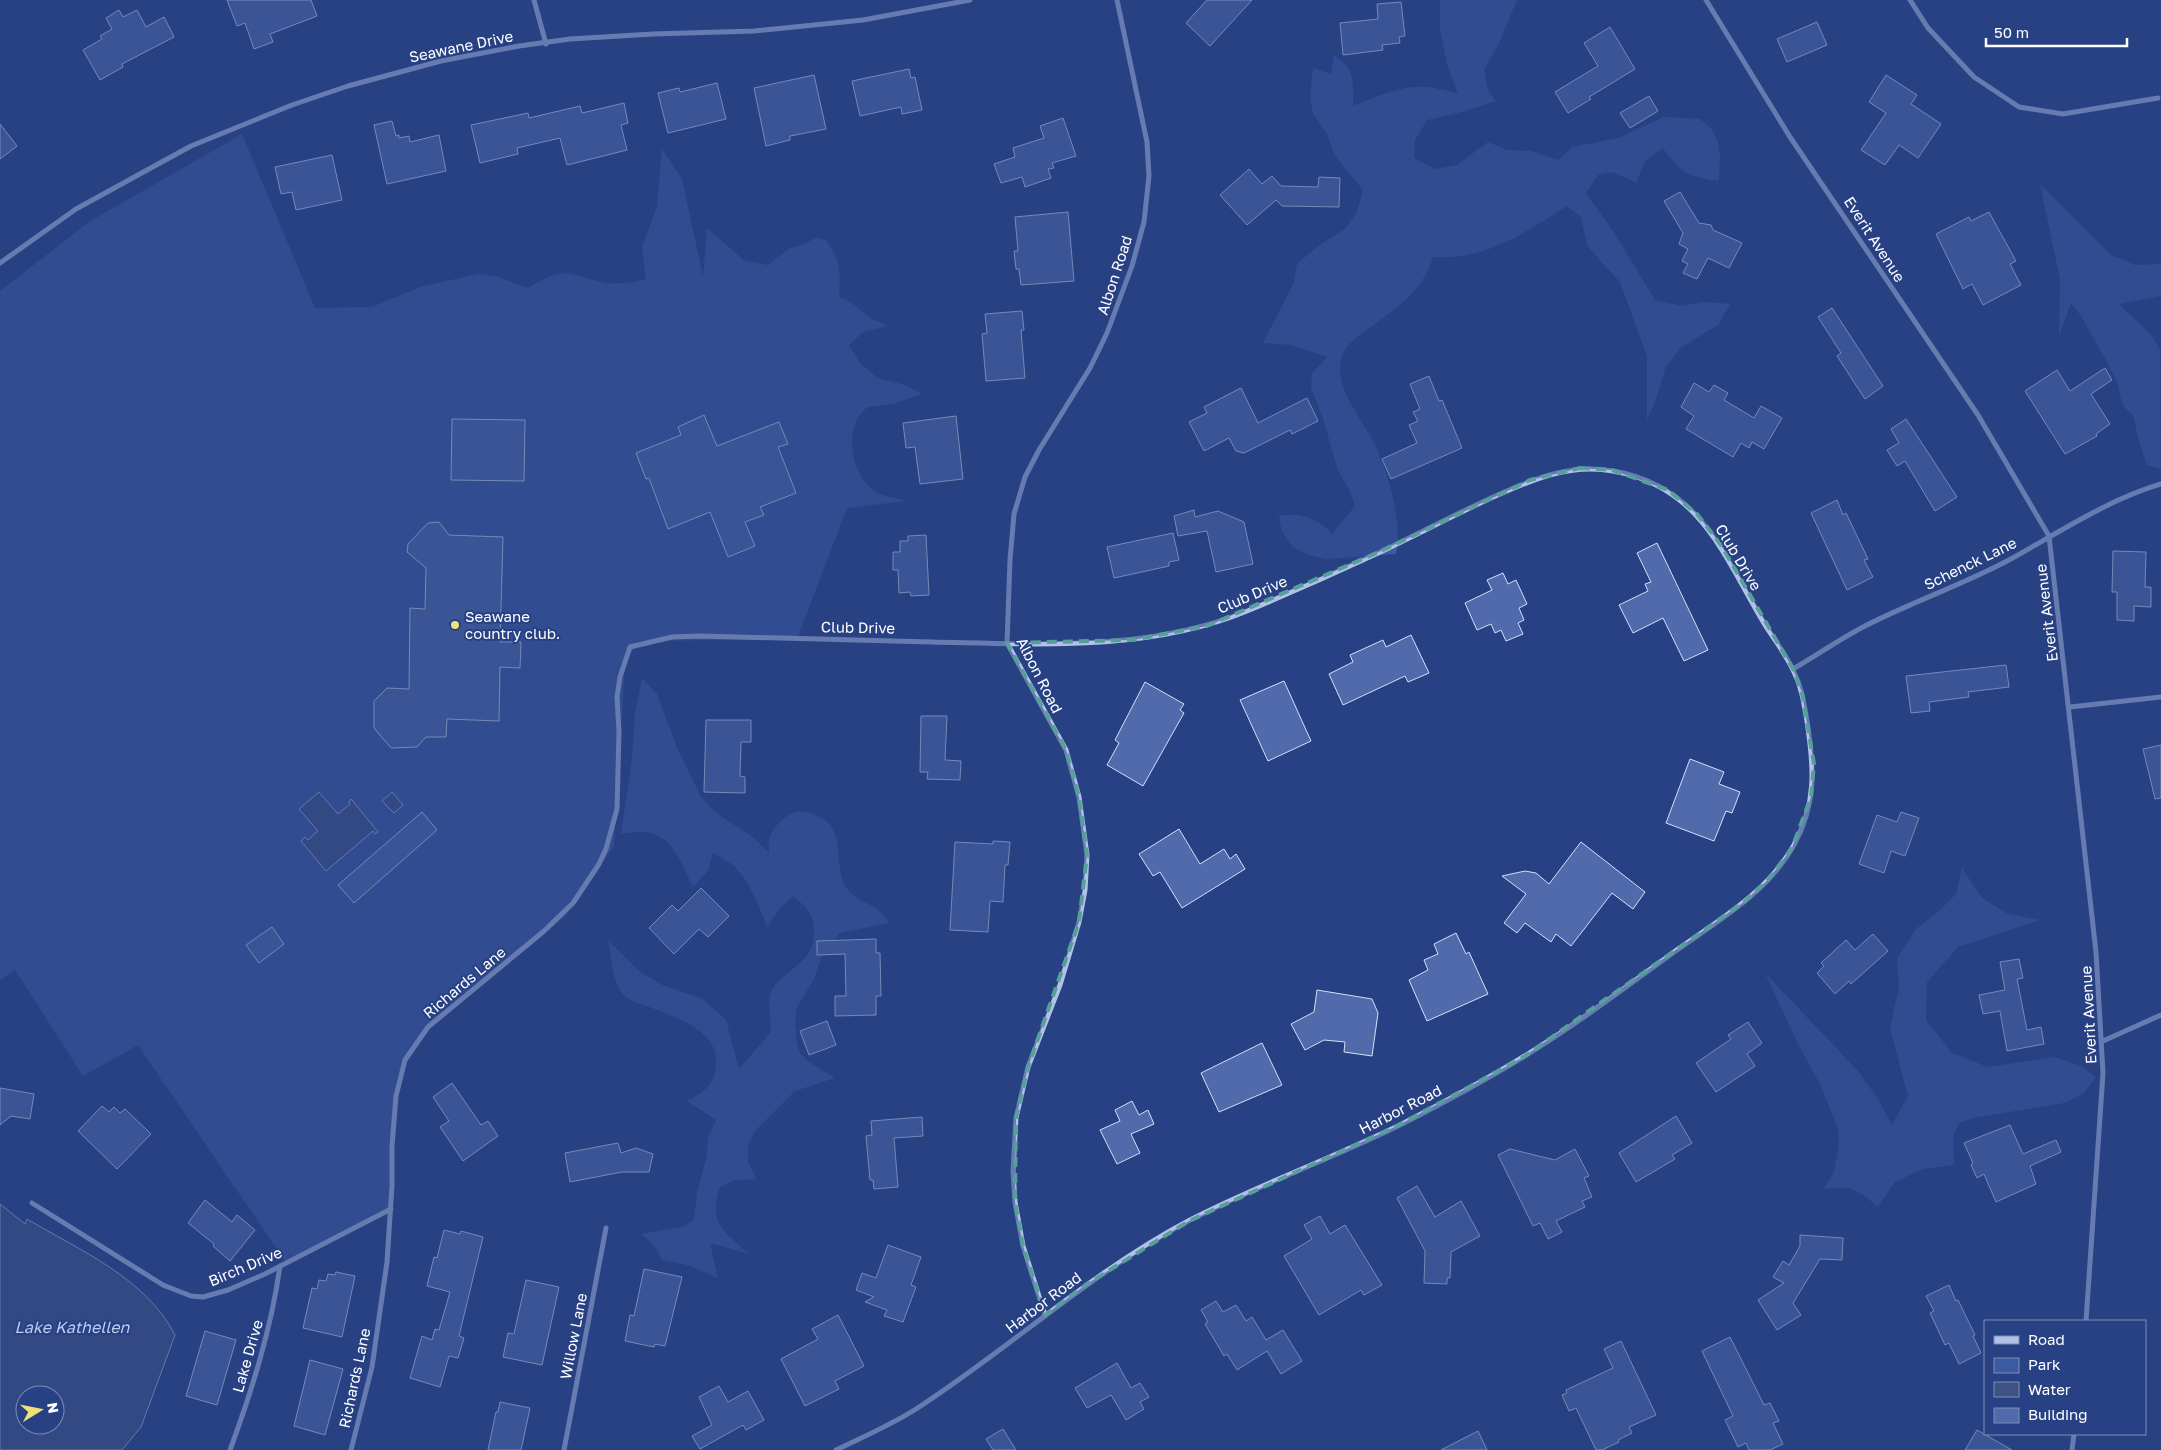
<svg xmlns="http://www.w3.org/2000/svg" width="2161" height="1450" font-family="'Golos Text',sans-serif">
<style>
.green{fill:#3c5aa1}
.water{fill:#3f5283;stroke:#a6bae8;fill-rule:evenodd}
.building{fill:#506aac;stroke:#d5dff6}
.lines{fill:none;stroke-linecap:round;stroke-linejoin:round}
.minor{stroke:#b2c1e7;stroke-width:5}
.marked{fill:none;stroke:#579f9a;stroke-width:4;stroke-dasharray:10 6;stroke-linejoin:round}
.poi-dot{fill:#efe078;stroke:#284184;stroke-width:2}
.labels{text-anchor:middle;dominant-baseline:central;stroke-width:4;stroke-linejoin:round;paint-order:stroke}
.street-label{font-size:15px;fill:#fff;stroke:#284184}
.poi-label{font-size:15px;fill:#fff;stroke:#284184;text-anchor:start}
.water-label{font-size:16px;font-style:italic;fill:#bdccef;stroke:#284184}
</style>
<rect width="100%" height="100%" fill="#284184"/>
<!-- green -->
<g class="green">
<path d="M1440,0h77l-18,43 -15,27 4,21 8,10 -34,11 -35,8 -12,20 -1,18 21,11 22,-4 31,-23 19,8 24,1 27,9 14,-13 46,-9 46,-21 36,2 11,9 7,14 2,13 -1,26c-30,-4 -39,-8 -56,-33l-18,13 -9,22 -23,-11 -15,3 -12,18 29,41 40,66 26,6 24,-4 25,2 -12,21 -38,23 -15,21 -9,30 -9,21v-64l-27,-74 -33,-36 -6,-29 -14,-11c-33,21 -65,43 -104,50 -9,1 -20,1 -30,1 -11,36 -37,51 -65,72 -10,7 -22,15 -26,27 -10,32 22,64 34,91 14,32 26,72 20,107l-70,5 -18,-4 -15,-8 -11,-15 -3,-16c21,-4 39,2 53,18l23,-28 -5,-15 -12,-20 -16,-56 -11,-27 1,-15 15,-16 -35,-12 -29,-2 31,-61 3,-18 21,-18 27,-17 12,-17 6,-22 -28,-34 -8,-22 -14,-20 -3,-17 3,-29 18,6 3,-19c22,14 19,28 19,51 23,-9 48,-21 73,-19 11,1 21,4 32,6l-11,-28 -7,-37z"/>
<path d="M242,134l73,174 57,-1 51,-21 56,-12 20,3 29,11c40,-25 39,-12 80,-5 13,2 26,-2 38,-4l-4,-32 15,-41 5,-57 20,30 21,98 4,-49 38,33 23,4 21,-17 12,-3 15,-7 10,2c16,23 14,30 13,57l13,6 18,15 19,8 -26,6 -14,13 12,19 18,15 23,5 20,10 -28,10 -27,3c-3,4 -8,8 -10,12 -11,23 -3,59 19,73 8,5 21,6 30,9l-59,7 -50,131 -158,2 -14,22 -11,183 -49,71 -142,117 -22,36 -10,75 -2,63 -104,53 -147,-216 -55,31 -68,-106 -15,10v-689l89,-69z"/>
<polygon points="2040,184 2111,255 2135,265 2161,264 2161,296 2119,304 2152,336 2160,350 2161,469 2147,465 2139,442 2133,415 2126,409 2121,400 2118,384 2107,362 2081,316 2071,303 2059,336 2060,279"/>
<path d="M642,678l15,16 21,56 23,47 15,16 37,24 16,16c0,-6 -1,-14 2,-19 3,-7 14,-18 22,-21 8,-3 14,-1 22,2 33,12 17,47 31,72 11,18 32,14 43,36l-50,10 -18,25 -7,21 -17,28 -2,15 2,21 3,10 9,9 26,16 -40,13 -39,39 -8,15v16l8,18 -22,1 -14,7c-13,36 4,44 29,67l-39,-11 8,35 -31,-13 -25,-5 -8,-15 -13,-11 42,-7 11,-8 3,-26 10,-37 1,-19 8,-17 -29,-19c17,-10 27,-14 29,-36 4,-35 -42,-48 -69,-59 -7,-2 -19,-6 -24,-12 -11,-14 -12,-37 -15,-54l32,32 22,13 41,14 23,21 13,49 32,-37c0,-11 -3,-25 -1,-36 6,-25 43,-29 44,-61 0,-22 -6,-26 -21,-39l-12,11 -14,20c-8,-21 -17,-45 -33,-61 -6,-5 -14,-9 -21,-13l-5,18 -15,16c-18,-38 -25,-62 -72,-53l11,-75 3,-45z"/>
<path d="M1962,868l20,30 26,16 32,6 -82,27 -31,35 -1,38 26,33 36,14 66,-10 27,9 15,11 -12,16 -20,10 -91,15 -14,5 -6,14 1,28 -31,4 -28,13 -17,25c-22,-19 -26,-22 -55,-18l11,-17 5,-28 -1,-15 -17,-43 -23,-42 -33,-71 93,98 20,28 14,26 16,-29 -18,-68 9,-41 -2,-29 19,-29 22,-17 18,-18z"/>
</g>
<!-- water -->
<g class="water">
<polygon points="319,792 338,814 350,804 349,802 351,799 378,832 375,834 373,831 326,871 301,841 305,837 308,840 318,831 299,809"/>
<polygon points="392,792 403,805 394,813 382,801"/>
<path d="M0,1204l25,20 2,-5c52,31 119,59 148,116l-34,92 -19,23h-122zM25,1395h30v30h-30z"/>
</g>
<!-- building -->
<g class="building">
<polygon points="227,0 311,0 317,16 270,34 273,42 254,49 245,23 237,26"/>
<polygon points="1207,0 1252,0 1210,46 1186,23"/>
<polygon points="1401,2 1405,36 1399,37 1400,43 1382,45 1383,50 1343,55 1340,23 1378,19 1377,4"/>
<polygon points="119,10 123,17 137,10 146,27 164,17 174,37 122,64 123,67 100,80 83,50 102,39 100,36 112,29 106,18"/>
<polygon points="1817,22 1827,45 1787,62 1777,39"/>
<polygon points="1610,27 1635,69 1589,97 1591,99 1568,113 1555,92 1598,66 1584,43"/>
<polygon points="909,69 911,78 915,77 922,110 902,114 901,107 860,116 852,81"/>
<polygon points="814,75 826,129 790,136 790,140 766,146 754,88"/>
<polygon points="1886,75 1917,95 1911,104 1941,124 1918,158 1899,145 1885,165 1861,150 1886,113 1869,102"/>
<polygon points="717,83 726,119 668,133 658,93 679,88 680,92"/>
<polygon points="1649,96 1658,111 1630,128 1620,113"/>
<polygon points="624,103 628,123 621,125 627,150 567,165 560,138 517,148 518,154 480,163 471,125 528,113 529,118 580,106 582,113"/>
<polygon points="1063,118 1076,156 1052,163 1054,168 1048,169 1051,178 1025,187 1022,177 1001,183 994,164 1015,157 1013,148 1044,138 1040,126"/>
<polygon points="392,121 396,136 399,135 399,138 409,136 410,142 439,135 446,171 387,184 374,125"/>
<polygon points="0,124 17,146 0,159"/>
<polygon points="332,155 342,200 296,210 292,192 281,194 275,167"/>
<polygon points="1249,169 1262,184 1272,176 1281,186 1318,187 1319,177 1340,178 1339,207 1282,206 1276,200 1247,225 1220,195"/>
<polygon points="1680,192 1699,223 1711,225 1713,230 1742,243 1729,268 1708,258 1697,279 1683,273 1688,264 1682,261 1688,249 1679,244 1683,233 1664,201"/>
<polygon points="1068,212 1074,281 1021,285 1019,269 1016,269 1014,251 1018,251 1015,217"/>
<polygon points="1989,212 2016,261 2010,264 2021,285 1983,305 1972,284 1963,289 1936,234 1969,217 1971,221"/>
<polygon points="1832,308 1883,386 1865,399 1837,356 1841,353 1818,317"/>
<polygon points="1022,311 1024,330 1021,330 1025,378 986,381 982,334 987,333 985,314"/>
<polygon points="2105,368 2112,380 2091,394 2110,424 2096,434 2097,436 2065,454 2025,391 2057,370 2070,391"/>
<polygon points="1429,376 1439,401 1442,400 1462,448 1391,479 1382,459 1417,443 1409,425 1418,421 1413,412 1420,409 1410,384"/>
<polygon points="1694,383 1709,392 1714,385 1728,393 1724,400 1754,418 1761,406 1782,418 1764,449 1752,442 1749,448 1741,443 1733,457 1686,429 1694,416 1681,407"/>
<polygon points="1241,388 1258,423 1307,398 1318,421 1292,434 1290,430 1244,453 1236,451 1229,438 1204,451 1189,422 1207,413 1204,407"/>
<polygon points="704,415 717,446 779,422 788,444 778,447 796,493 760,507 764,515 745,522 755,546 728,557 710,512 668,529 649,478 646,479 636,453 681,435 678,427"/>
<polygon points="956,416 963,479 920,484 915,447 906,448 903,423"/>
<polygon points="452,419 525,420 524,481 451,480"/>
<polygon points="1906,419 1957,497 1935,511 1905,461 1897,466 1887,450 1899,443 1891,429"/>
<polygon points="1837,500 1843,515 1846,513 1868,559 1864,560 1873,577 1847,590 1811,513"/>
<polygon points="1194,510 1195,517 1218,511 1244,522 1253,564 1216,572 1207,531 1178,536 1174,516"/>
<polygon points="439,522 449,535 503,537 500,642 521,642 520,668 500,667 499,721 447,719 446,737 426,737 417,747 391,748 374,728 374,701 387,688 409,689 410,608 425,609 426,568 407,552 408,544 428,523"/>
<polygon points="1173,533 1179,560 1169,562 1169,566 1114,578 1107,547"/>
<polygon points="926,535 929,595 911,596 910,592 899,593 898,570 893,570 893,552 900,552 900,541 908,541 908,536"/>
<polygon points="1657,543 1708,650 1684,661 1663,618 1633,633 1619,605 1648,591 1645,584 1651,582 1637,553"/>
<polygon points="2113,551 2146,552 2145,587 2151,587 2151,607 2134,606 2134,621 2117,620 2117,592 2112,592"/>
<polygon points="1503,573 1508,584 1516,580 1527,604 1519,608 1524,620 1518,623 1523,634 1506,641 1501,630 1495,633 1491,624 1477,630 1465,603 1492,590 1487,580"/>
<polygon points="1411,635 1429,673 1408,682 1405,676 1343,705 1329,674 1353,662 1350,655 1383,640 1386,647"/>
<polygon points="2006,665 2009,687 1968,692 1969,697 1929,702 1930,711 1911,713 1906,676"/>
<polygon points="1284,681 1311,741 1268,761 1240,700"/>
<polygon points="1145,682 1184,704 1180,710 1184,713 1143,786 1107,765 1119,743 1115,740"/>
<polygon points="921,716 947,716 945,760 961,761 960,780 927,779 928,772 920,772"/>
<polygon points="706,720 751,720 751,742 741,742 740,776 745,777 745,793 704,792"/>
<polygon points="2161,745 2161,798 2155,799 2143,749"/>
<polygon points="1690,759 1724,772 1719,784 1740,792 1732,813 1726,811 1714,841 1666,823"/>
<polygon points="422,812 437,830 354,903 338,885"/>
<polygon points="1901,812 1919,818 1905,856 1891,851 1884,873 1859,864 1877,815 1897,822"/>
<polygon points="1179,829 1200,864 1224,849 1230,859 1236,854 1245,869 1182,908 1160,872 1153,876 1139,854"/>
<polygon points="993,841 1010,842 1008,865 1005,865 1003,902 990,901 988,932 950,930 955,842 993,844"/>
<polygon points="1581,842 1645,892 1633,909 1612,893 1571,946 1556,934 1551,942 1525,923 1517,933 1504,923 1526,894 1502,876 1525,871 1536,873 1549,884"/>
<polygon points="701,888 729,916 708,937 699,929 674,954 649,928 672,905 678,911"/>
<polygon points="272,927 284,944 259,963 246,945"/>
<polygon points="1456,933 1466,954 1469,952 1488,994 1427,1021 1409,980 1428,970 1424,960 1438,954 1434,944"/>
<polygon points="1873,934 1888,951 1851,984 1849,981 1835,994 1817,973 1824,966 1821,963 1846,940 1855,950"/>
<polygon points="876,939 876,953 880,953 881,996 876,996 876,1015 835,1016 835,996 846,996 845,954 817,955 817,941"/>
<polygon points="2019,959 2023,978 2017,979 2027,1030 2041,1027 2044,1044 2007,1051 2000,1011 1983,1014 1979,995 2005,990 2000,962"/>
<polygon points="1317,990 1372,999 1378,1013 1372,1056 1344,1052 1345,1042 1324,1040 1305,1050 1291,1024 1314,1012"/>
<polygon points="827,1021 836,1045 809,1055 800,1031"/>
<polygon points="1748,1022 1762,1043 1747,1054 1755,1066 1716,1092 1696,1063 1731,1039 1728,1035"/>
<polygon points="1262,1043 1282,1085 1219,1112 1201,1073"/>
<polygon points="452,1083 481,1125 488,1121 498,1136 463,1161 440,1127 449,1121 433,1097"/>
<polygon points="0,1088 34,1094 30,1119 11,1116 0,1125"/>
<polygon points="1132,1101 1139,1115 1148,1110 1154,1124 1131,1134 1140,1153 1117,1164 1100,1130 1120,1121 1115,1110"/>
<polygon points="102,1106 109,1112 114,1107 120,1113 125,1109 151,1134 117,1169 78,1131"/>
<polygon points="1676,1116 1692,1143 1672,1155 1675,1159 1636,1182 1619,1153"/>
<polygon points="922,1117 923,1136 894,1138 898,1187 874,1189 873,1180 870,1180 866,1136 872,1135 871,1121"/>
<polygon points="2010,1125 2023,1154 2056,1140 2061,1152 2030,1166 2036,1184 1996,1202 1984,1174 1977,1178 1971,1165 1973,1163 1964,1143"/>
<polygon points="618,1143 621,1153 636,1148 653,1154 649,1172 622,1172 570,1182 565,1153"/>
<polygon points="1510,1149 1555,1160 1575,1149 1589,1176 1584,1178 1592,1197 1582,1201 1585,1207 1556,1221 1562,1232 1548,1239 1540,1223 1533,1226 1498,1155"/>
<polygon points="1417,1186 1435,1217 1461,1201 1480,1236 1451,1252 1450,1278 1447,1278 1447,1284 1424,1283 1425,1251 1397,1198"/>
<polygon points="205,1200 232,1222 237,1215 255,1230 230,1261 213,1246 214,1244 188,1223"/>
<polygon points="1320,1216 1330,1234 1345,1225 1382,1285 1364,1295 1361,1290 1319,1315 1284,1256 1312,1239 1304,1225"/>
<polygon points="444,1230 460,1234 461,1231 483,1237 459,1336 464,1338 458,1358 449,1356 440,1387 410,1378 422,1336 432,1340 435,1329 439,1330 450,1292 427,1286 434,1257 437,1258"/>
<polygon points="1800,1235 1843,1238 1842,1260 1820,1259 1793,1303 1801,1315 1777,1330 1758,1300 1784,1283 1773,1277 1783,1261 1789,1265 1800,1246"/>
<polygon points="888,1245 921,1257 911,1285 916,1287 903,1322 884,1316 887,1310 865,1302 874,1297 856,1290 862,1273 876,1278"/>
<polygon points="644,1269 682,1277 665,1346 655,1344 654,1347 625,1341 630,1315 634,1316"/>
<polygon points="336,1272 355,1276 342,1337 303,1328 312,1288 317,1289 319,1280 326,1281 328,1274 335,1275"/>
<polygon points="526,1280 559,1287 542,1365 503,1357 508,1333 514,1334"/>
<polygon points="1949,1285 1956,1301 1958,1300 1975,1335 1973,1336 1981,1353 1959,1364 1949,1343 1945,1345 1930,1313 1934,1311 1926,1296"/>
<polygon points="1216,1301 1223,1312 1236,1305 1246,1321 1252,1317 1266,1340 1283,1330 1302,1361 1281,1374 1267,1351 1237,1370 1227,1354 1224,1356 1205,1324 1208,1322 1201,1310"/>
<polygon points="838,1315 864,1366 835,1381 839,1389 805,1406 781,1359 818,1339 812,1329"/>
<polygon points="205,1331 236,1340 217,1405 186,1396"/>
<polygon points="1730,1337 1764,1405 1770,1403 1779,1421 1773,1423 1783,1444 1770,1450 1749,1450 1746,1443 1738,1447 1725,1420 1733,1416 1702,1351"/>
<polygon points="1621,1341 1656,1415 1629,1427 1632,1433 1618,1440 1619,1442 1602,1450 1596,1450 1576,1408 1569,1411 1562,1395 1567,1393 1566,1390 1613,1368 1604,1349"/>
<polygon points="310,1360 343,1369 325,1435 294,1426"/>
<polygon points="1117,1363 1131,1388 1140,1383 1149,1397 1140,1402 1144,1409 1126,1420 1111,1395 1087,1408 1075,1388"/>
<polygon points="719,1386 728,1402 748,1391 764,1420 746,1430 743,1425 700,1449 692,1436 712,1425 699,1397"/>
<polygon points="500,1402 530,1408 521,1450 488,1450 496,1412 498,1412"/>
<polygon points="1003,1429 1016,1450 993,1450 986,1439"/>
<polygon points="1977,1430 2012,1450 1965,1450"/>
<polygon points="1478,1431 1487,1450 1441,1450"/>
</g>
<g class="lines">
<!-- minor -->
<g class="minor">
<polyline points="534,0 546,44"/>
<polyline points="1706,0 1790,137 1978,415 2049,536 2096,952 2103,1073 2086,1321"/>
<polyline points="1910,0 1928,28 1974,77 2019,107 2063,114 2158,98"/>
<polyline points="0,263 76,209 191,146 292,105 348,86 441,61 519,46 570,39 653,34 754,31 863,20 970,0"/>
<path d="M1793,669c24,-14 47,-30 72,-43 47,-24 97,-41 144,-66 49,-27 98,-60 152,-76"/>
<polyline points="2070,707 2161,697"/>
<polyline points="2103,1041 2161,1015"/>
<polyline points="32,1203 163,1285 191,1296 203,1297 228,1290 265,1274 391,1209"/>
<polyline points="1045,1315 1023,1246 1015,1202 1013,1171 1016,1118 1028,1067 1060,985 1079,922 1085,890 1087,855 1079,797 1066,750 1007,643 1010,560 1014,514 1025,477 1039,450 1090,368 1107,333 1132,266 1144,222 1149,176 1147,142 1117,0"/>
<path d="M230,1450c22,-60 41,-120 50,-184"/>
<path d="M351,1450l21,-83 15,-105 5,-76v-40l4,-50 9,-36 23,-33 116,-96 29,-28 26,-39 7,-15 11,-40 2,-77 -2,-35 3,-20 10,-30 42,-10 28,-1c77,2 154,4 231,6 105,2 217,10 316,-31 43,-18 86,-37 129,-57 38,-18 76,-38 115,-56 40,-18 78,-35 122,-27 90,15 112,89 154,157 9,14 20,28 27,44 8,16 10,32 13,49 7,46 10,82 -13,124 -27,49 -80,78 -124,110 -48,35 -96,71 -147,102 -39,24 -82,47 -123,68 -69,34 -142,60 -210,95 -99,52 -181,129 -274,189 -25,16 -53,28 -80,41"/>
<polyline points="564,1450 606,1228"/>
<polyline points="2072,1450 2074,1434"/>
</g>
</g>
<!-- marked area -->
<path d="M0 0H2161V1450H0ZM1580,468l32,2 56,20 29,24 24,31 72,124 9,24 12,71 -3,33 -19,51 -24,32 -24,22 -222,156 -123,67 -210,96 -102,63 -42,31 -22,-69 -8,-44 1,-84 12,-51 51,-145 8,-67 -8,-58 -13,-47 -59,-107 125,-3 75,-14 172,-74 151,-72z" fill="#284184" fill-opacity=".55" fill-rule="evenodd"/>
<path class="marked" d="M1580,468l32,2 56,20 29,24 24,31 72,124 9,24 12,71 -3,33 -19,51 -24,32 -24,22 -222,156 -123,67 -210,96 -102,63 -42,31 -22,-69 -8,-44 1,-84 12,-51 51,-145 8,-67 -8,-58 -13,-47 -59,-107 125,-3 75,-14 172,-74 151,-72z"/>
<!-- markers -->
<circle class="poi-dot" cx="455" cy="625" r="5"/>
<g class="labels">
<!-- street labels -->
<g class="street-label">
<text transform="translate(461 46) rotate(-12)">Seawane Drive</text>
<text transform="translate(1875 239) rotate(57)">Everit Avenue</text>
<text transform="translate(1114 275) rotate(-72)">Albon Road</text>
<text transform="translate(1739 557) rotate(59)">Club Drive</text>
<text transform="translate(1970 563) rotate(-26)">Schenck Lane</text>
<text transform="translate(1252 594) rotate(-23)">Club Drive</text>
<text transform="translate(2046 613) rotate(-97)">Everit Avenue</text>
<text transform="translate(858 627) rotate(1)">Club Drive</text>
<text transform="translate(1040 675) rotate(63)">Albon Road</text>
<text transform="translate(464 982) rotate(-40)">Richards Lane</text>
<text transform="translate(2088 1015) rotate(-93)">Everit Avenue</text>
<text transform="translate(1400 1109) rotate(-27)">Harbor Road</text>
<text transform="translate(245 1266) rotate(-23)">Birch Drive</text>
<text transform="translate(1043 1302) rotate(-37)">Harbor Road</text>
<text transform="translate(573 1336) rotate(-79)">Willow Lane</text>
<text transform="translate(247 1356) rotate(-74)">Lake Drive</text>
<text transform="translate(354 1378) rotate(-78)">Richards Lane</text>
</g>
<!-- poi labels -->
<g class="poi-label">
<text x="465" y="616">Seawane<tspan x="465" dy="17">country club.</tspan></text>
</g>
<!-- water labels -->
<g class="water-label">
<text x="72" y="1327">Lake Kathellen</text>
</g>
</g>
<!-- legend -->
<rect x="1984" y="1320" width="162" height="115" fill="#284184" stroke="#7e8db5"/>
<rect x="1994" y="1336" width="25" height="8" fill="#b2c1e7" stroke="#7e8db5"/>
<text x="2028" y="1345" font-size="15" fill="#ffffff">Road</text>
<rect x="1994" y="1358" width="25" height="15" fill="#3c5aa1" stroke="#7e8db5"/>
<text x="2028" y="1370" font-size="15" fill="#ffffff">Park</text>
<rect x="1994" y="1382" width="25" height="15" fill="#3f5283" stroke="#7e8db5"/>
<text x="2028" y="1395" font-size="15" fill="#ffffff">Water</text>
<rect x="1994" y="1408" width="25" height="15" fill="#506aac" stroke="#7e8db5"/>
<text x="2028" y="1420" font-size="15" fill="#ffffff">Building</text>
<!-- north arrow -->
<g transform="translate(40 1410) rotate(80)"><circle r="24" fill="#284184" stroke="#7e8db5"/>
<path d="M0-4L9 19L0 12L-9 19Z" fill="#efe078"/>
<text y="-8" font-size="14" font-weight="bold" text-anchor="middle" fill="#ffffff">N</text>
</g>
<!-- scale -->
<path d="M1986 38v8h141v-8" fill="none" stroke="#ffffff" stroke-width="2.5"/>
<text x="1994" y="38" font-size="15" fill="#ffffff" stroke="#284184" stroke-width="4" paint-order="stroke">50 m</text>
</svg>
